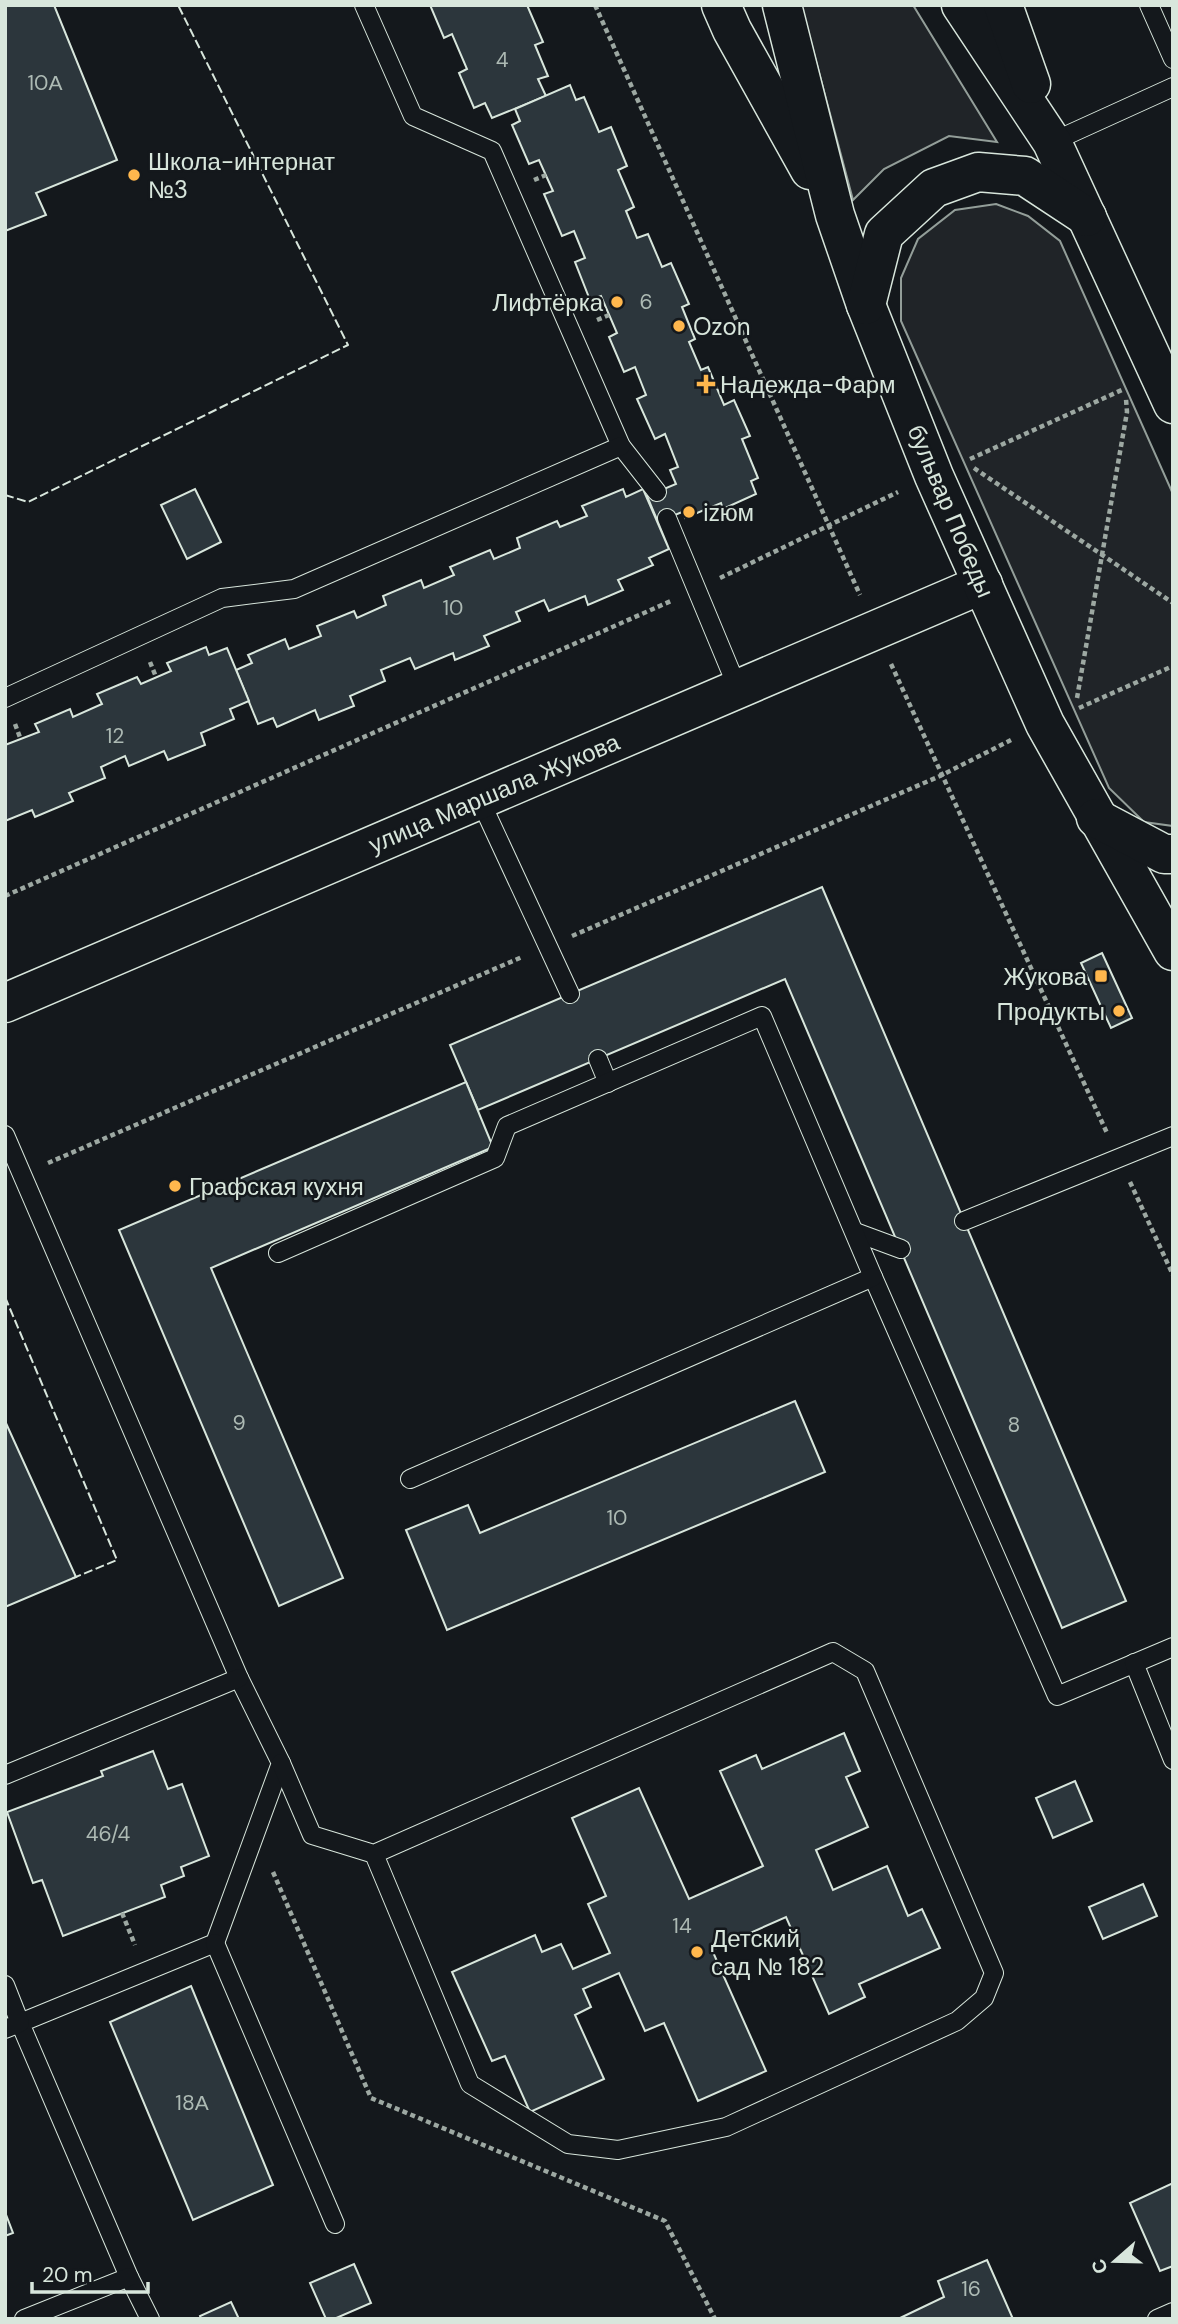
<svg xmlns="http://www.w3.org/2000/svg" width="1178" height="2324" font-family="'DM Sans',sans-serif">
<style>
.green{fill:#202428;stroke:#939e99;stroke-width:2}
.building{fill:#2c363c;stroke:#d8e6dc;stroke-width:2}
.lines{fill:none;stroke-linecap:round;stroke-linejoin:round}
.lane-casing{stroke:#d8e6dc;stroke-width:20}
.secondary-casing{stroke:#d8e6dc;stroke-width:41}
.primary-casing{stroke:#d8e6dc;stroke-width:41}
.path{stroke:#9da8a2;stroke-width:4.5;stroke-dasharray:5 3.5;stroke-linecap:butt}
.lane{stroke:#14181c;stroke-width:18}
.secondary{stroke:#14181c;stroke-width:38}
.primary{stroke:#14181c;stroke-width:38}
.fence{stroke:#d8e6dc;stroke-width:2;stroke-dasharray:9 3.5;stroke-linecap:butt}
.poi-dot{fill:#ffb74d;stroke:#14181c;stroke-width:2.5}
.labels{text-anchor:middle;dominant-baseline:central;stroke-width:5;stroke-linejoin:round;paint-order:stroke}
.number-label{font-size:21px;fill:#adbab4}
.poi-label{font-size:24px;fill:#d8e6dc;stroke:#14181c;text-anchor:start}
.street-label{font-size:24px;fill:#d8e6dc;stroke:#14181c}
</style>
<rect width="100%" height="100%" fill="#14181c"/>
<!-- green -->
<g class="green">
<polygon points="801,5 913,5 997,142 949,136 884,169 853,200"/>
<polygon points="996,204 1028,216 1060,241 1173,494 1173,826 1144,822 1109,788 901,321 901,278 918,239 955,210"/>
</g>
<!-- building -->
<g class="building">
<polygon points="5,5 54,5 117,160 36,193 46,215 5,231"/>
<polygon points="430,5 527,5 543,42 535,45 548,76 538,79 546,96 492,118 485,103 474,108 459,73 467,69 452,34 444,38"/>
<polygon points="570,85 576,100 584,97 599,132 611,127 627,166 618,170 634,207 626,211 637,238 648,234 662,267 671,263 689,304 682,307 695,339 689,342 701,370 708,367 724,405 734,400 750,436 742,439 758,478 751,481 756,494 723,509 721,503 685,518 682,512 658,522 647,496 676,484 670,470 678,467 665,434 655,439 637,399 646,395 635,367 624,372 609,337 617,333 601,296 590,300 575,262 585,258 574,231 562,236 544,194 553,191 539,160 529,164 512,125 520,121 515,109"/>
<polygon points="195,489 221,542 187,559 161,505"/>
<polygon points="623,489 626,497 643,489 669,549 649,558 653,565 618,580 623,590 588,605 585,596 549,611 544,600 516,612 520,621 484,636 489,646 455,660 453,653 415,669 410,658 381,670 385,681 350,696 354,706 319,720 315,710 277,727 273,718 258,724 236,670 252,663 248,655 285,639 289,649 321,636 317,626 354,611 357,618 386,605 383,596 421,580 424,588 454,575 450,567 490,550 494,559 520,548 517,538 557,521 560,527 587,516 582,506"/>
<polygon points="206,647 209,655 227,648 249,701 230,709 234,719 201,733 205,745 168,760 164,751 129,766 125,756 101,767 105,778 69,793 73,801 35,817 32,810 5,821 5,745 39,732 35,724 70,709 73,717 102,704 97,694 137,677 141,684 171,671 167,663"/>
<polygon points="822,887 1126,1601 1062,1628 785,979 478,1110 450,1045"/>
<polygon points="1102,953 1132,1018 1111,1028 1081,963"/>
<polygon points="466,1082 493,1147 211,1268 343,1578 279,1606 119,1230"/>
<polygon points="795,1401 825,1472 447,1630 406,1530 468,1505 480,1533"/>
<polygon points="5,1421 76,1577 5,1607"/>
<polygon points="844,1733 860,1771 846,1777 868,1827 816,1850 833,1890 887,1866 908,1916 922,1909 940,1948 859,1984 865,1997 829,2014 786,1917 712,1950 766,2071 698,2101 664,2023 645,2031 619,1973 583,1989 591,2007 575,2015 604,2079 530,2112 505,2056 492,2061 452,1972 535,1935 542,1952 561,1944 573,1969 610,1953 588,1904 606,1896 572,1818 639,1788 689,1899 763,1866 720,1771 756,1755 762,1769"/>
<polygon points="153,1751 168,1789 182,1784 209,1856 181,1867 184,1876 161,1885 165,1897 63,1936 42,1880 33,1883 7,1812 103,1776 101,1771"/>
<polygon points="1075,1781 1092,1821 1053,1838 1036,1798"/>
<polygon points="1143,1884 1157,1916 1103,1939 1089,1907"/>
<polygon points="191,1986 273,2185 193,2220 110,2022"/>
<polygon points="1173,2183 1173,2266 1160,2271 1130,2203"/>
<polygon points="5,2212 13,2233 5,2236"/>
<polygon points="987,2260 1013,2319 898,2319 944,2297 938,2281"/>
<polygon points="354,2264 371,2303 334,2319 326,2319 310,2283"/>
<polygon points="231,2302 239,2319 201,2319 200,2316"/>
</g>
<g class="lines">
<!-- lane casing -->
<g class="lane-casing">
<g id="lane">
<polyline points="364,5 413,116 492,151 621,446 657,492"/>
<polyline points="1149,5 1173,59"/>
<polyline points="1052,142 1173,87"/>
<polyline points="667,518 738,689"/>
<polyline points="5,698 222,598 294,589 621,446"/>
<polyline points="480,800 570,994"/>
<polyline points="598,1059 608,1083"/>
<polyline points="5,1135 239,1678 281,1763 215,1943 20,2023 129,2277 150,2319"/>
<polyline points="964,1221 1173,1136"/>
<polyline points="855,1232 901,1249"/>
<polyline points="278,1253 495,1158 507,1126 762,1016 873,1277 1057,1696 1173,1647"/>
<polyline points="410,1479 873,1277"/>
<polyline points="1134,1663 1173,1760"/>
<polyline points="281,1763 312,1835 374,1854 833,1652 865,1671 994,1973 984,1998 957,2021 726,2127 618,2150 568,2144 470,2084 374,1854"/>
<polyline points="5,1775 239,1678"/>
<polyline points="215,1943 335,2224"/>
<polyline points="5,1985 20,2023 5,2029"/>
<polyline points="24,2319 129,2277"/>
<polyline points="1157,2319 1173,2312"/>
</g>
</g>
<!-- secondary casing -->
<g class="secondary-casing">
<polyline id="secondary" points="5,1003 983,584"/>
</g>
<!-- primary casing -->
<g class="primary-casing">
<g id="primary">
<polyline points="721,5 732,30 810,170"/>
<polyline points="782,5 835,215 866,305 934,476 1045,724 1173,951"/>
<polyline points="961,5 1052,142 1173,404"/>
<polyline points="1003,5 1031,84"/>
<polyline points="866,305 884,234 934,188 978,172 1025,176 1087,217"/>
<polyline points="1096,818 1164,854 1173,854"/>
</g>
</g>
<!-- path -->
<g class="path">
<polyline points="595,5 860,595"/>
<polyline points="534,180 546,175"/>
<polyline points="597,320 609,315"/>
<polyline points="970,459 1124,389"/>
<polyline points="974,468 1173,603"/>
<polyline points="720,578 898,492"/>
<polyline points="150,662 156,677"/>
<polyline points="891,664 1107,1133"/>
<polyline points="1077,698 1127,412 1126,399"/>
<polyline points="1079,708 1173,666"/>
<polyline points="15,724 21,740"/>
<polyline points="5,896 671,601"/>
<polyline points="572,936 940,776 1011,740"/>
<polyline points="48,1163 522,957"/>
<polyline points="1130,1182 1173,1275"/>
<polyline points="273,1872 371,2098 665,2221 715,2319"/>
<polyline points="122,1913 135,1945"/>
</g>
<!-- lane -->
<use href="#lane" class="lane"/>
<!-- secondary -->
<use href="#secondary" class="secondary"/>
<!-- primary -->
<use href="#primary" class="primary"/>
<!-- fence -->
<g class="fence">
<polyline points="5,495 28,502 348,345 178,5"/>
<polyline points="5,1297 117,1560 71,1579"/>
</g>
</g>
<!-- markers -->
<g class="poi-dot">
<circle cx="134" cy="175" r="7"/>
<circle cx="617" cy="302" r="7"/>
<circle cx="679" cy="326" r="7"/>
<path d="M702.5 373.5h7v7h7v7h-7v7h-7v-7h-7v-7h7z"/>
<circle cx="689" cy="512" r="7"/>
<rect x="1094" y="969" width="14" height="14" rx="3.5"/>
<circle cx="1119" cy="1011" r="7"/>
<circle cx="175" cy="1186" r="7"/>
<circle cx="697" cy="1952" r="7"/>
</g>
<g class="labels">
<!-- number labels -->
<g class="number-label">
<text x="502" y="60">4</text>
<text x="45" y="83">10А</text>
<text x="646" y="302">6</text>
<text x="453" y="608">10</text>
<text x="115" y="736">12</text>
<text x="239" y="1423">9</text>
<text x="1014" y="1425">8</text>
<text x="617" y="1518">10</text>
<text x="108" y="1834">46/4</text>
<text x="682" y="1926">14</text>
<text x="192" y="2103">18А</text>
<text x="971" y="2289">16</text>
</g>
<!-- poi labels -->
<g class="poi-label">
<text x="148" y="161">Школа-интернат<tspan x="148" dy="28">№3</tspan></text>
<text x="603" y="302" text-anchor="end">Лифтёрка</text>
<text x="693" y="326">Ozon</text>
<text x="720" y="384">Надежда-Фарм</text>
<text x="703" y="512">izюм</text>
<text x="1087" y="976" text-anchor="end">Жукова</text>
<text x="1105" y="1011" text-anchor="end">Продукты</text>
<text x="189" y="1186">Графская кухня</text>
<text x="711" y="1938">Детский<tspan x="711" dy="28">сад № 182</tspan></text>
</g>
<!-- street labels -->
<g class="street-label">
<text transform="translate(951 511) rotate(67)">бульвар Победы</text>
<text transform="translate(494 793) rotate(-23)">улица Маршала Жукова</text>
</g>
</g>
<!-- border -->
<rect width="1178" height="2324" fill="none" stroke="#d8e6dc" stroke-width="14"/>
<!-- north arrow -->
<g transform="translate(1115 2261) rotate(250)" stroke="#14181c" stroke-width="5" paint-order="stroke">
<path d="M0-5L12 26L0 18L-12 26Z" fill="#d8e6dc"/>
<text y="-10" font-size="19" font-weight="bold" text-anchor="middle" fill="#d8e6dc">С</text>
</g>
<!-- scale -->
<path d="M32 2282v10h116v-10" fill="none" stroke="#d8e6dc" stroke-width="3.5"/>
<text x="42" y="2282" font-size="21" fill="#d8e6dc" stroke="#14181c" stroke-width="5" paint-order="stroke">20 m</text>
</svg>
